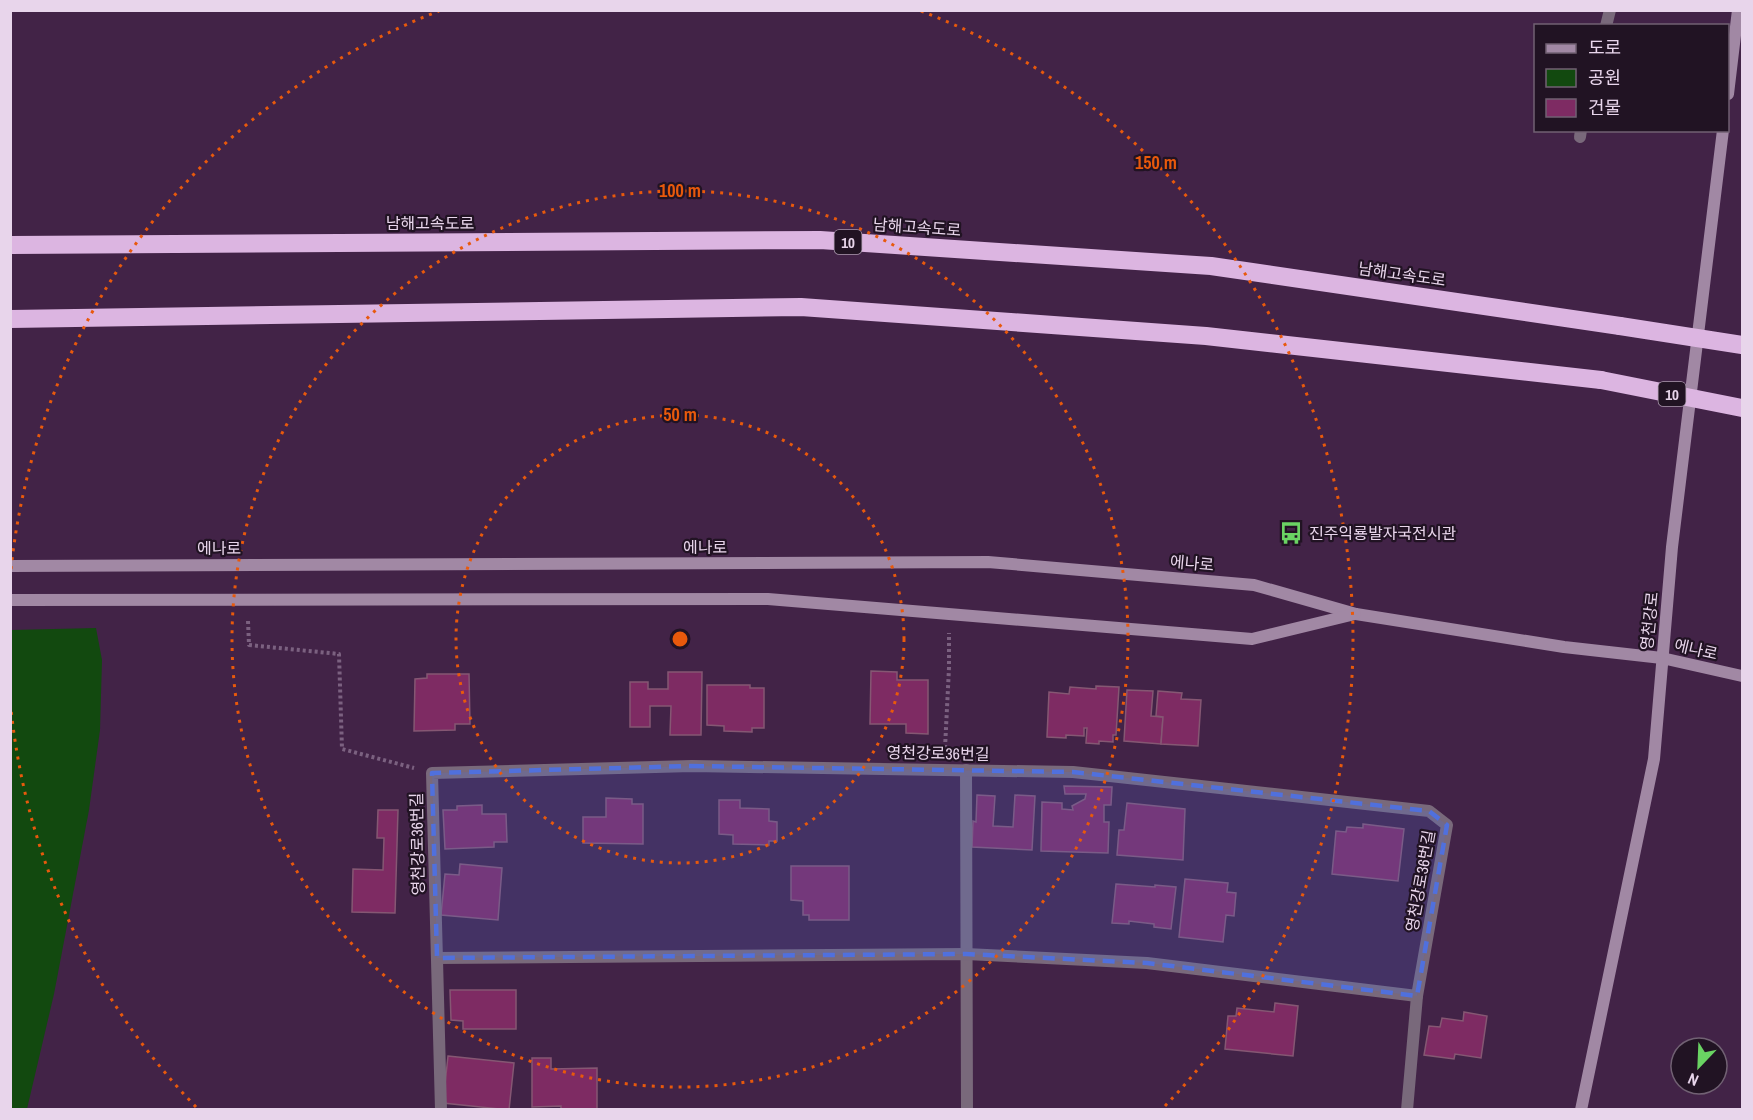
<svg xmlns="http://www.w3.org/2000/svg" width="1753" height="1120" font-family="'Archivo Narrow','Noto Sans KR',sans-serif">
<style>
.green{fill:#12490f}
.building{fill:#7e2b63;stroke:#855773;stroke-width:1.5}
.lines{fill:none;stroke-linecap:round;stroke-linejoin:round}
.path{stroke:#7b6180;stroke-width:4;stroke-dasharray:3 3;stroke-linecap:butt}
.street{stroke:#79697b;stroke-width:12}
.secondary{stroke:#a188a4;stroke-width:12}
.highway{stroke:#dcb5e1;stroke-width:18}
.highway-bridge{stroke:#dcb5e1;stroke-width:18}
.marked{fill:#5070dd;fill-opacity:0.2;stroke:#5070dd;stroke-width:4.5;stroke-dasharray:12 8;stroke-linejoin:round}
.ring{fill:none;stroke:#e8590c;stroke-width:3;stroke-dasharray:3 6}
.labels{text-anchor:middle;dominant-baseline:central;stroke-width:4.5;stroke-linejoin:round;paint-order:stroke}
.shield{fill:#211323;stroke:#ac9baf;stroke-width:1.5}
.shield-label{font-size:15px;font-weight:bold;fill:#e8d5eb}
.street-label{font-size:16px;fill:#e8d5eb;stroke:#211323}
.poi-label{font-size:16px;fill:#e8d5eb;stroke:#211323;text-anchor:start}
.centre{fill:#e8590c;stroke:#211323;stroke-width:3}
.ring-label{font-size:18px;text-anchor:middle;font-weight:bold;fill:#e8590c;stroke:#211323;stroke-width:4.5;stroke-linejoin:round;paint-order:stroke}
</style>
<rect width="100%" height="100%" fill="#422347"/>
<!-- green -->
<polygon class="green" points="96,628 102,660 100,730 89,810 54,994 27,1109 11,1109 11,630"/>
<!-- building -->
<g class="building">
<polygon points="871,671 897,672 897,680 928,680 928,734 906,733 906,724 870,724"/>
<polygon points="668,672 702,672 701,735 670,735 671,706 650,706 650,727 630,727 630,682 648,682 648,689 668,689"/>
<polygon points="427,674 469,674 470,724 455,724 455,730 414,731 415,679 427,678"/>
<polygon points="707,685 750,685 750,688 764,688 764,728 752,728 752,732 724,731 724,726 707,725"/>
<polygon points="1096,686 1119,687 1116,735 1113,735 1113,742 1099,741 1099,744 1086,743 1087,728 1084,728 1084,736 1066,735 1066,738 1047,737 1049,692 1069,694 1070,687 1096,689"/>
<polygon points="1127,690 1153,691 1151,716 1163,717 1161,744 1124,741"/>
<polygon points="1158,691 1182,693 1181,699 1201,700 1198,746 1161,744 1163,717 1156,716"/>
<polygon points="1064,786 1112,787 1111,805 1104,805 1104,822 1109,822 1108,853 1041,851 1042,802 1062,803 1062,809 1073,810 1072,806 1085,799 1086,794 1065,794"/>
<polygon points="977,795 995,796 993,826 1013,827 1015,795 1035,796 1032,850 972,847 973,821 976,822"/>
<polygon points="606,798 632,799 632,804 643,804 643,844 583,843 583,817 606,817"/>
<polygon points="719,800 740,800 740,808 769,809 769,821 777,822 777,841 769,841 769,845 733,844 733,835 719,834"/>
<polygon points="1127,803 1185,809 1183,860 1117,855 1119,830 1124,830"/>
<polygon points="482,805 482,814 506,814 507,842 494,842 494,847 445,849 443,810 457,810 457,806"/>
<polygon points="378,810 398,810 395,913 352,912 353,869 383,870 384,838 377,838"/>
<polygon points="1363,824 1404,829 1398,881 1332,874 1336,831 1346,832 1347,827 1363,828"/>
<polygon points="460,864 502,868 498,920 441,915 445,874 459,875"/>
<polygon points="791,866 849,866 849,920 809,920 809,915 803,915 803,901 791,900"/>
<polygon points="1185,879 1228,883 1227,892 1236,893 1234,916 1226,915 1223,942 1179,937"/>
<polygon points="1116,884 1155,887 1155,885 1176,887 1171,929 1154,927 1154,924 1129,921 1129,924 1112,923"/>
<polygon points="450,990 516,990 516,1029 463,1029 463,1021 451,1020"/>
<polygon points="1275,1003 1298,1006 1293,1056 1225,1049 1228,1016 1236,1016 1237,1008 1274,1012"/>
<polygon points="1464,1012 1487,1016 1481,1058 1455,1054 1454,1059 1424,1055 1429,1026 1440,1027 1442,1018 1463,1021"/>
<polygon points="448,1056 514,1063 509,1110 443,1103"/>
<polygon points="532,1058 551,1058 551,1069 597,1068 597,1110 561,1110 561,1106 532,1107"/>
</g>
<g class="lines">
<!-- path -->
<g class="path">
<polyline points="248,621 249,645 339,654 342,749 414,768"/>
<polyline points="945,748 949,668 949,633"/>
</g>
<!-- street -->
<g class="street">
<polyline points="1606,26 1610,10"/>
<polyline points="1580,137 1581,130"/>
<polyline points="966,770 967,1110"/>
<polyline points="437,958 966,954 1147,963 1417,996"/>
<polyline points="441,1110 432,773 692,766 1073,772 1429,811 1447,825 1417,996 1407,1110"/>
</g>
<!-- secondary -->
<g class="secondary">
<polyline points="1728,94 1738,10"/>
<polyline points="10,566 988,562 1254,585 1356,614 1564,647 1662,658 1742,676"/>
<polyline points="10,600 768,599 1252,639 1355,614"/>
<polyline points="1581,1110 1654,759 1672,547 1723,130"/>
</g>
<!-- highway -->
<g class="highway">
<polyline points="10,245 820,240 1211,266 1620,326"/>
<polyline points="10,319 801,307 1206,336 1601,380"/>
</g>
<!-- highway-bridge -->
<g class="highway-bridge">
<polyline points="1620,326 1742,345"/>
<polyline points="1601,380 1742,408"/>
</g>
</g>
<!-- marked area -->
<path class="marked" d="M692,766l381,6 356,39 18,14 -30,171 -270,-33 -181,-9 -529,4 -5,-185z"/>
<!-- distance rings -->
<g class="ring">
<circle cx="680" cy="639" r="224"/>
<circle cx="680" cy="639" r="448"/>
<path d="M196 1107A673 673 0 0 1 11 709M11 569A673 673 0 0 1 439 11M921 11A673 673 0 0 1 1164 1107"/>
</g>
<!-- icons -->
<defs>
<g id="bus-bare" transform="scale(1.8)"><path d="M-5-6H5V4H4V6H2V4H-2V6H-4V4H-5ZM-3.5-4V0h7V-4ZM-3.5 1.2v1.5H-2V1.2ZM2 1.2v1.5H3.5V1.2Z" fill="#6ad363" stroke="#211323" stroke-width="2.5" paint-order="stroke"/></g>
</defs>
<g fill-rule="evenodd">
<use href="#bus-bare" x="1291" y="533"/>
</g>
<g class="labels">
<!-- shield labels -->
<g class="shield">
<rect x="834.5" y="230" width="27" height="24" rx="4.5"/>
<rect x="1658.5" y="382" width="27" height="24" rx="4.5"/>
</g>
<g class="shield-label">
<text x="848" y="242">10</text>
<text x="1672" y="394">10</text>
</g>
<!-- street labels -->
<g class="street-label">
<text x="430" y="223">남해고속도로</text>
<text transform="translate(917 227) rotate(4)">남해고속도로</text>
<text transform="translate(1402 274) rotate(8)">남해고속도로</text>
<text x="705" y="547">에나로</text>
<text x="219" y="548">에나로</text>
<text transform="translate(1192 563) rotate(5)">에나로</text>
<text transform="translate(1649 621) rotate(-84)">영천강로</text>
<text transform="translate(1696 649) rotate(13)">에나로</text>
<text transform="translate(938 753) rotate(1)">영천강로36번길</text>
<text transform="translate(417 844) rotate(-91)">영천강로36번길</text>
<text transform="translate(1420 881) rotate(-80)">영천강로36번길</text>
</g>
<!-- poi labels -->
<g class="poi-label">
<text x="1309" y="533">진주익룡발자국전시관</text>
</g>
</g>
<circle cx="680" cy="639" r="9" class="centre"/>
<g class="ring-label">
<text x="1156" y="169">150 m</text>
<text x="680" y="197">100 m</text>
<text x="680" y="421">50 m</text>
</g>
<!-- border -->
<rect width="1753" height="1120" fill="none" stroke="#e8d5eb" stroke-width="24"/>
<!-- legend -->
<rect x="1534" y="24" width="195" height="108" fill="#211323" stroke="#716173" stroke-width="1.5"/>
<rect x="1546" y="44" width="30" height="9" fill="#a188a4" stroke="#716173" stroke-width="1.5"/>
<text x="1588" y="54" font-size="18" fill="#e8d5eb">도로</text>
<rect x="1546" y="69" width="30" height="18" fill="#12490f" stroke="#716173" stroke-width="1.5"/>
<text x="1588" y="84" font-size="18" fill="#e8d5eb">공원</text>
<rect x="1546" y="99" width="30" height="18" fill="#7e2b63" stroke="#716173" stroke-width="1.5"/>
<text x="1588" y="114" font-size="18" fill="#e8d5eb">건물</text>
<!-- north arrow -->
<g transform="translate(1699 1066) rotate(203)"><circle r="28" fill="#211323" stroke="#716173" stroke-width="1.5"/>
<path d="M0-4.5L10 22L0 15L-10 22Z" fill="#6ad363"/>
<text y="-9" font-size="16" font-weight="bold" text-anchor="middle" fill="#e8d5eb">N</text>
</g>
</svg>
